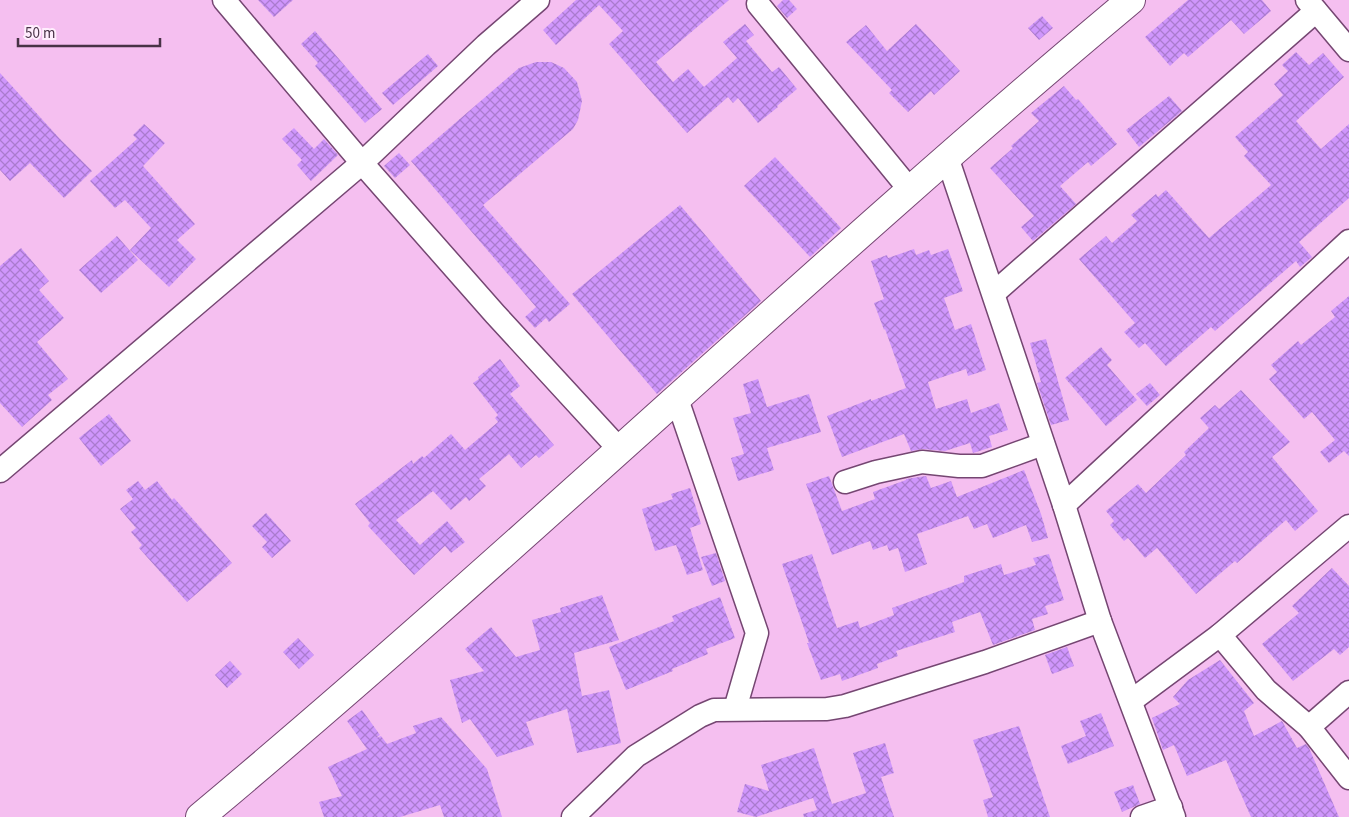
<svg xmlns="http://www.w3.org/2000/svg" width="1349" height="817" font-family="'Source Sans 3',sans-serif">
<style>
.building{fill:url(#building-cross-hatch)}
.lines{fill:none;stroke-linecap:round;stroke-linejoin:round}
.minor-casing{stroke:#754672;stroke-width:25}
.tertiary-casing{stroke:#754672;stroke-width:30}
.minor{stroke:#fff;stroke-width:22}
.tertiary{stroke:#fff;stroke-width:28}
</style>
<defs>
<pattern id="building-cross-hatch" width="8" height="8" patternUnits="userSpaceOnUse" patternTransform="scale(1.25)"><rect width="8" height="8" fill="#cf96fc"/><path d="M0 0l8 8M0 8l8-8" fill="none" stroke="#aa7bce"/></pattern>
</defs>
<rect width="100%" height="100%" fill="#f5bff0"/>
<!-- building -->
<g class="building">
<polygon points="258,0 293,0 274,17"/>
<polygon points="576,0 729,0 656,62 673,82 688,69 704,87 737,58 723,42 745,24 754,35 746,41 772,72 779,67 797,89 777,106 778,107 758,123 738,98 733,103 728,97 687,133 609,44 623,31 599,5 556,45 543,30"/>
<polygon points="783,0 789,0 797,9 787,18 777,6"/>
<polygon points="1188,0 1262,0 1271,11 1244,34 1231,20 1188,57 1184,53 1170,66 1145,37"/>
<polygon points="1042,16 1053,28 1039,40 1028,28"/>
<polygon points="916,24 960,71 934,95 931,91 908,112 889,93 892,90 846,42 866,25 887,51"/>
<polygon points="315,31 382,109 365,123 315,66 318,63 301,44"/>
<polygon points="1296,52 1309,65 1323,53 1344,77 1296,121 1321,149 1349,124 1349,198 1299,242 1312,257 1300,267 1296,261 1215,331 1211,327 1166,366 1145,343 1139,348 1124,332 1135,323 1079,259 1106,236 1112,243 1137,221 1131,215 1156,194 1158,197 1166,190 1209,238 1271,185 1244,156 1248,152 1235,137 1283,95 1274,84 1288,71 1282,65"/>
<polygon points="428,54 438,66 393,105 382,93"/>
<polygon points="536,62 551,62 564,68 577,82 582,101 578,120 573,129 483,205 570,304 549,322 546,318 535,328 525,317 536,307 411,161 519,68"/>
<polygon points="0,73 60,139 92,171 64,198 30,163 10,181 0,170"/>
<polygon points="1064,86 1076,100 1078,99 1117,144 1091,166 1088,162 1060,186 1076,204 1033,241 1021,227 1034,216 990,168 1013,148 1011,146 1039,121 1031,113"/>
<polygon points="1169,96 1182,111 1139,147 1126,130"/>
<polygon points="144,124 165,143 143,166 195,224 177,240 196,259 169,287 130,250 151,228 125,200 115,208 90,181 137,139 133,135"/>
<polygon points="294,128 314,149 324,139 338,155 311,181 297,165 302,160 282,139"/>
<polygon points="399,153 410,165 395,178 384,166"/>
<polygon points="775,157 841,228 810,257 744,186"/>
<polygon points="680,205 761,301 657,394 572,294"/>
<polygon points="117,236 138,260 101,293 79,270"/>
<polygon points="21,248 49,281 39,290 64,318 37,342 68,379 48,395 52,400 22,427 0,403 0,266"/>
<polygon points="914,249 916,255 929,250 931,255 948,249 963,291 944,298 955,330 971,324 986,370 968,376 966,369 928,382 936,409 967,399 971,413 999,403 1008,430 989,436 992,447 973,453 970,443 945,451 923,449 911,451 904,434 842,457 827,416 871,399 871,401 906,388 885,329 884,330 874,303 884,299 871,261 887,255 888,258"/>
<polygon points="1349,296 1349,456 1344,451 1329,463 1320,452 1335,440 1312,412 1304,419 1269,379 1277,372 1271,365 1298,341 1301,345 1335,317 1331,311"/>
<polygon points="1046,339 1069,420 1051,425 1037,383 1041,382 1030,343"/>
<polygon points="1101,347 1112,360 1107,365 1137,400 1106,426 1065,378"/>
<polygon points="500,359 520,386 510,394 554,445 539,458 536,455 521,468 509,454 479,479 486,486 469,501 466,497 451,510 433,491 396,520 420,545 447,521 465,542 451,553 445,546 414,575 368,526 370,523 355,504 412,460 413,464 422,456 424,458 451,434 465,450 498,422 495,418 498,415 473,383 479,379 478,377"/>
<polygon points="758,379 767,407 809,394 821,432 767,448 774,470 738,481 731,458 744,454 733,418 751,413 743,384"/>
<polygon points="1150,383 1160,395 1147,406 1136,394"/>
<polygon points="1241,390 1290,442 1272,457 1318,511 1295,531 1286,520 1237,563 1235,561 1196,594 1157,548 1145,558 1128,538 1124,541 1110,525 1114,521 1106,511 1138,484 1146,493 1186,455 1184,452 1209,428 1200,418 1215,405 1219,409"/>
<polygon points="109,414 131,441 101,466 79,438"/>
<polygon points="1024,470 1041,514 1048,538 1032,542 1026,525 993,538 987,524 974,529 968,516 917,534 927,564 905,572 898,548 889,551 887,545 873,550 870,541 832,555 806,484 829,476 842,511 875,499 873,492 906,480 906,479 926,476 931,488 951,481 957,497"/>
<polygon points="138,481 145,490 157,481 172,500 174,498 232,563 187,602 139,548 142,545 131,532 136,528 120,509 133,499 126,490"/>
<polygon points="690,488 701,524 690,528 703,570 687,575 676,545 655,551 642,509 673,499 671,494"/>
<polygon points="266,513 291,541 272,558 262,547 267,542 252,526"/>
<polygon points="716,553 725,581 712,586 701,557"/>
<polygon points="812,554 837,628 858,621 860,628 894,615 892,608 964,582 964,576 1001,564 1004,575 1036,565 1033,558 1049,554 1064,600 1045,606 1048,614 1032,619 1035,630 993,645 980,612 952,622 955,632 896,651 898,656 877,664 878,668 842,681 840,674 821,680 807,643 809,643 782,564"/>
<polygon points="1332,568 1349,586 1349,647 1340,655 1334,649 1293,681 1262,644 1299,613 1292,606"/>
<polygon points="602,595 619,640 574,653 582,696 609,690 621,743 577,753 567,709 526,722 534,745 497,757 470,719 462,723 450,680 484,671 465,649 491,627 516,657 540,650 532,620 561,612 560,608"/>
<polygon points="720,597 735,638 706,649 708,654 672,669 673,671 626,690 609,647 674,621 672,616"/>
<polygon points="298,638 314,655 299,669 283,652"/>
<polygon points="1067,647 1074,666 1052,674 1045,655"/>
<polygon points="1220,660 1254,703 1244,711 1254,736 1282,721 1297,748 1306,744 1309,748 1339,817 1251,817 1226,760 1187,776 1174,745 1163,750 1152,718 1180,704 1173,697 1188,680"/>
<polygon points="230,661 242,674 227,688 215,675"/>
<polygon points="362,710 380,735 376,738 381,736 387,744 416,733 413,726 441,717 487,769 502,817 444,817 440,805 400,817 324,817 319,802 342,796 328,767 367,749 347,721"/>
<polygon points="1101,713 1114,746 1068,764 1061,746 1086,736 1080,721"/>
<polygon points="1019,726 1050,817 988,817 983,800 993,797 973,740"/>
<polygon points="885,743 894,773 881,777 894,817 804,817 803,814 817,810 813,798 756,817 737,812 745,784 769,791 761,765 814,748 832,804 866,793 853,753"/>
<polygon points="1133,785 1140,804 1122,812 1114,792"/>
</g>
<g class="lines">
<!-- minor casing -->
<g class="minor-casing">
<g id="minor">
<polyline points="224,0 362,163 495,314 620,450"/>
<polyline points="1307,0 1349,50"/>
<polyline points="758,4 910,190"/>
<polyline points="947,157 1064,505 1100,621 1174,817"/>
<polyline points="994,293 1316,11"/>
<polyline points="677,399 757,633 735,709"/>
<polyline points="0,471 362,163 486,45 538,0"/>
<polyline points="845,482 876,472 922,462 959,466 982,466 1043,444"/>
<polyline points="1064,505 1349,241"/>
<polyline points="1220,635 1266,690 1309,727 1349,778"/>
<polyline points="1131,701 1220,635 1349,526"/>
<polyline points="1309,727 1349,692"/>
<polyline points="573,817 636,756 700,716 714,710 827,709 845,706 985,662 1100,621"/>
<polyline points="1142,817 1171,807"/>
</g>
</g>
<!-- tertiary casing -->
<g class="tertiary-casing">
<path id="tertiary" d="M200,817c317,-265 614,-552 931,-817"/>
</g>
<!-- minor -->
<use href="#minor" class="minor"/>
<!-- tertiary -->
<use href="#tertiary" class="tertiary"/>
</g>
<!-- scale -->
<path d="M18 38v8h142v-8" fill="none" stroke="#483246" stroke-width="2.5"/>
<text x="25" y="38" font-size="15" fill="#483246" stroke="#ffeefd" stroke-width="4" paint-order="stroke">50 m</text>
</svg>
